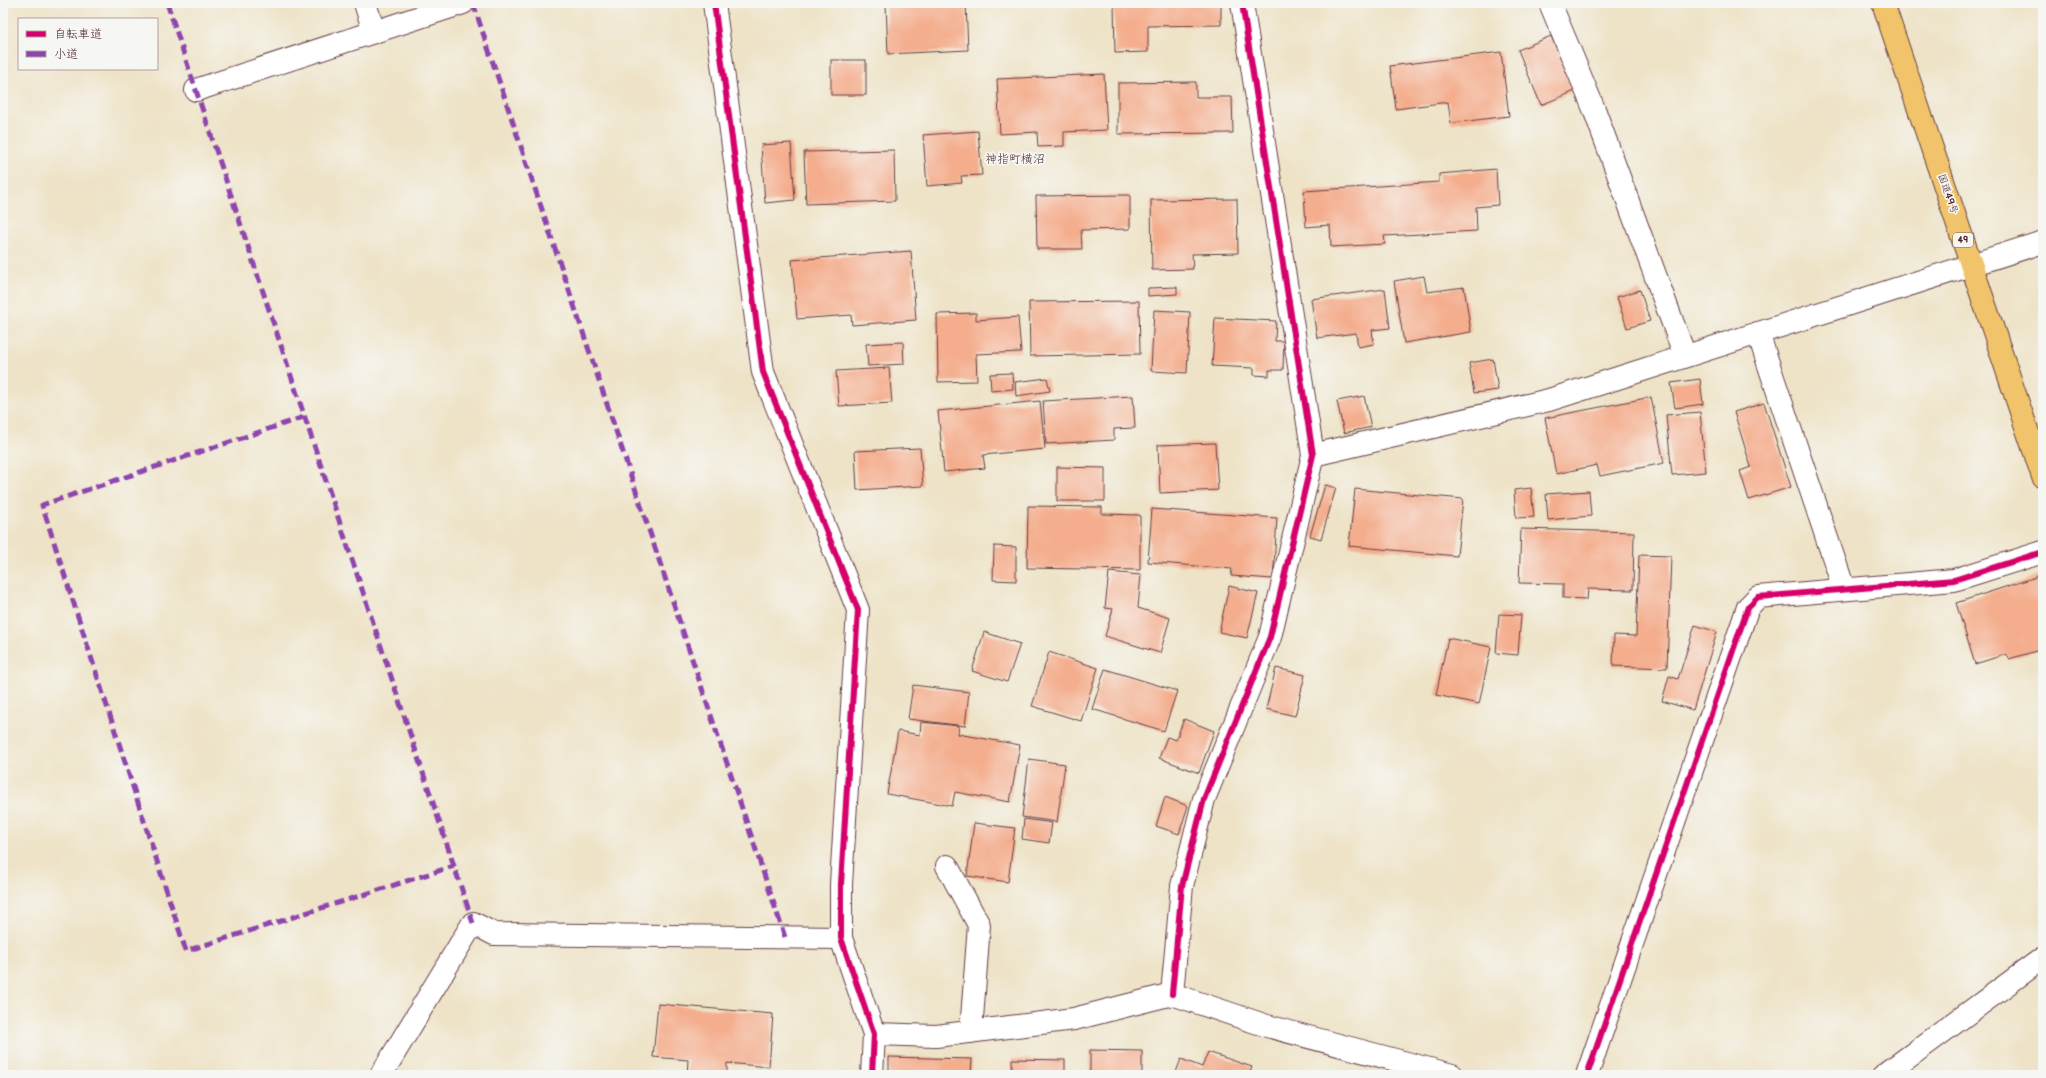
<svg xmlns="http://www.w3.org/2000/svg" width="2046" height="1078" font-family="'Balsamiq Sans','Klee One',sans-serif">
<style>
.building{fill:#f4ad8d}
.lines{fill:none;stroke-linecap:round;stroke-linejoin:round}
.minor-casing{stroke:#633c42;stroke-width:24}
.highway-casing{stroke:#633c42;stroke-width:24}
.minor{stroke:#fff;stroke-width:22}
.highway{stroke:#f1c36a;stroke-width:22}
.quiet{stroke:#8e44ad;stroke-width:5;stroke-dasharray:10 5;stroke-linecap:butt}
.cycleway-casing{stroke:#f6f6f2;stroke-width:8}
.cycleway{stroke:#d6006c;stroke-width:6}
.labels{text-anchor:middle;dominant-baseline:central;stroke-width:3.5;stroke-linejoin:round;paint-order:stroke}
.shield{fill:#f6f6f2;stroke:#7e6067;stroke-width:1}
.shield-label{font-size:9px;font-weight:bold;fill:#4a1f2b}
.street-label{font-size:10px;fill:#4a1f2b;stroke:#f6f6f2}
.quarter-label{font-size:12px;fill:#4a1f2b;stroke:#f6f6f2}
</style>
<rect width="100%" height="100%" fill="#f6f6f2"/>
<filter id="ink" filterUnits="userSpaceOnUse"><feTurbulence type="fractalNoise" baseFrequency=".025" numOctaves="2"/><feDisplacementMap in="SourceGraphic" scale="8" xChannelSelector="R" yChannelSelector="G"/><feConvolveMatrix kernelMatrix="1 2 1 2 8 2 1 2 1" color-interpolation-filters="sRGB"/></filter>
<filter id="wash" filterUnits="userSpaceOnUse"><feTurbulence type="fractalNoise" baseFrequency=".012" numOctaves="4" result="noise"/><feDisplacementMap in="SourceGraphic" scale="16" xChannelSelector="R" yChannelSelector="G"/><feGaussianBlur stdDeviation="0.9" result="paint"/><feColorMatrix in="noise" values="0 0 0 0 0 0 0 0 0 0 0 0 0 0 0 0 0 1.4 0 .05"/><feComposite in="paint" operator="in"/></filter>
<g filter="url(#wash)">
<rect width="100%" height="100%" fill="#eee3c7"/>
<g id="blocks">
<!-- building -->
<g class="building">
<polygon points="886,3 966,3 968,50 888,54"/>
<polygon points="1114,3 1221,3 1221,25 1148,26 1148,52 1115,53"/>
<polygon points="1551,36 1575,91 1541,105 1518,50"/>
<polygon points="1501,52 1509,116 1451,123 1448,102 1396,109 1390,66"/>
<rect x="831" y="60" width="35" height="35"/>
<polygon points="1104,74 1107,130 1064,132 1064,146 1038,147 1037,132 1000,134 997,79"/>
<polygon points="1196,82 1196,97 1232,97 1233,133 1118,134 1118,83"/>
<polygon points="978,131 982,175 961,176 962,183 927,186 923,135"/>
<polygon points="791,143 795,200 765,203 761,145"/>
<polygon points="894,150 895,201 806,204 804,152"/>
<polygon points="1496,169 1498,205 1476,207 1477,231 1384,236 1385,244 1331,247 1330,225 1306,227 1304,191 1439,182 1439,174"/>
<polygon points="1130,195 1130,229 1081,230 1082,249 1037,249 1036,196"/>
<polygon points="1237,199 1238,253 1192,254 1193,269 1152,270 1151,200"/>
<polygon points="911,251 916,320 852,325 851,315 797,319 792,260"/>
<polygon points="1424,276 1427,292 1464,287 1471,332 1404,343 1394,281"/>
<polygon points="1177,287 1177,294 1148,296 1148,288"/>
<polygon points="1385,289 1390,328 1372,330 1374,344 1358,347 1356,333 1317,338 1311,299"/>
<polygon points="1640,290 1650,321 1627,328 1617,297"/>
<polygon points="1139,301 1140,354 1030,356 1029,302"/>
<polygon points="1154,310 1190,312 1187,373 1151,371"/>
<polygon points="976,313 976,320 1018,317 1021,352 976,354 977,381 938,382 937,314"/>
<polygon points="1215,318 1276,321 1275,341 1284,341 1283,370 1269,370 1269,376 1254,375 1254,368 1212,366"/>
<polygon points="903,342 904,364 868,366 866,344"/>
<polygon points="1493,359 1498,390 1474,393 1469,363"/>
<polygon points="889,368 892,403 839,406 836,371"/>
<polygon points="1012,373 1013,389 991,391 990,374"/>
<polygon points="1047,378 1050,391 1016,396 1015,382"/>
<polygon points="1700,379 1703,404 1675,408 1671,383"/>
<polygon points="1133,396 1135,428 1114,429 1114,440 1046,444 1043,401"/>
<polygon points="1364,396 1371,427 1344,433 1337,401"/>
<polygon points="1651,397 1664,463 1600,476 1597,465 1556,474 1545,418"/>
<polygon points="1040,401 1045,449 983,455 985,468 944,472 938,411"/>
<polygon points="1764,403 1791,487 1749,500 1740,471 1751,467 1734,412"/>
<polygon points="1700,412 1706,472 1672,475 1666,415"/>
<polygon points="1215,443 1218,490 1160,493 1158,445"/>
<polygon points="920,448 923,486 857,490 855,451"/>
<polygon points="1057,467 1105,468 1105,501 1057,501"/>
<polygon points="1325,485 1336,488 1321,539 1310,536"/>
<polygon points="1531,488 1534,517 1516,518 1514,490"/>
<polygon points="1355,489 1463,499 1457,556 1349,546"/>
<polygon points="1589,491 1591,516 1548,520 1546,494"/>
<polygon points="1028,506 1102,507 1102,514 1140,515 1140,570 1027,568"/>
<polygon points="1152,509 1277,518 1273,579 1231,576 1232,569 1148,562"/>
<polygon points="1521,529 1634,532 1633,590 1588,589 1587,599 1563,598 1563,584 1519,583"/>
<polygon points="994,546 1016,547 1016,581 993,580"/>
<polygon points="1639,555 1671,556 1667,668 1613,666 1614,635 1636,636"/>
<polygon points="1109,572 1141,575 1138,608 1170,618 1160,653 1105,636 1113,609 1105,608"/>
<polygon points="2039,576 2043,589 2043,649 2009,659 2007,654 1975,664 1956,603"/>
<polygon points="1229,586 1258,593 1247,638 1219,632"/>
<polygon points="1499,614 1521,615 1518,655 1496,653"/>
<polygon points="1695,625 1717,632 1693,710 1662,701 1669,676 1678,679"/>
<polygon points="984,632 1020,644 1007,682 972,671"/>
<polygon points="1448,638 1491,647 1479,704 1436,695"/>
<polygon points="1049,652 1098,668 1081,721 1032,706"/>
<polygon points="1276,668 1305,675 1295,716 1266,709"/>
<polygon points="1105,669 1177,691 1164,731 1092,709"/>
<polygon points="913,685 969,692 965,726 908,719"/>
<polygon points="1184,719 1214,731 1199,773 1159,758 1167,737 1176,740"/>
<polygon points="921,722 959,726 958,734 1020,745 1010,802 955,792 952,806 887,794 898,731 920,735"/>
<polygon points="1029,759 1065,764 1057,822 1022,817"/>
<polygon points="1165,797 1188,806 1179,834 1156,826"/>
<polygon points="1024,819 1052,823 1049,843 1022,839"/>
<polygon points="974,823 1015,828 1008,882 967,876"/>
<polygon points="658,1004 773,1014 769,1067 727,1063 727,1075 687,1075 688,1060 653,1057"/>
<polygon points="1090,1050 1142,1051 1142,1075 1090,1075"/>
<polygon points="1208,1052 1252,1067 1249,1075 1175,1075 1181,1059 1202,1067"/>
<polygon points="889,1057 972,1059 971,1075 889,1075"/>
<polygon points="1012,1059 1065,1060 1065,1073 1082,1073 1082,1075 1012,1075"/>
</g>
</g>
</g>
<g filter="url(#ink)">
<use href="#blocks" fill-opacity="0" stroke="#633c42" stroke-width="1"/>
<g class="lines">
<!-- minor casing -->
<g class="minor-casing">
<g id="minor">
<polyline points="365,3 374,32"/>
<polyline points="714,3 763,372 858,610 841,884 841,938 874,1034 872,1075"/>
<polyline points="1550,3 1594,109 1685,356"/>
<polyline points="196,90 463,3"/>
<polyline points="1758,333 1844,589"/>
<polyline points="1313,455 1549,400 2043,242"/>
<polyline points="947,866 979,925 971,1032"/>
<polyline points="1172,994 1182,886 1204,799 1270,637 1313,455 1242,3"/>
<polyline points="874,1034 936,1036 1074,1019 1172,994 1267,1026 1452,1075"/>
<polyline points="381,1075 473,923 494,934 841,938"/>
<polyline points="1587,1075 1748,607 1758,597 1954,580 2043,552"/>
<polyline points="1884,1075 2043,958"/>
</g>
</g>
<!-- highway casing -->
<g class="highway-casing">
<polyline id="highway" points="1883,3 2043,477"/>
</g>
<!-- minor -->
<use href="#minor" class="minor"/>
<!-- highway -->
<use href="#highway" class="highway"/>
<!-- quiet -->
<g class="quiet">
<polyline points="167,3 473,923"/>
<polyline points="473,3 785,937"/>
<polyline points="304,417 42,505 186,951 454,866"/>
</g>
<!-- cycleway casing -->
<g class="cycleway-casing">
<g id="cycleway">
<polyline points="714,3 763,372 858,610 841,884 841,938 874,1034 872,1075"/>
<polyline points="1172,994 1182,886 1204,799 1270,637 1313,455 1242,3"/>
<polyline points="1587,1075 1748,607 1758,597 1954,580 2043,552"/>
</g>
</g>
<!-- cycleway -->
<use href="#cycleway" class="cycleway"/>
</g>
</g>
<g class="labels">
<!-- shield labels -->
<rect class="shield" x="1953" y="233" width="20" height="14" rx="3"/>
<g class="shield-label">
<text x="1963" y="240">49</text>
</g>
<!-- street labels -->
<g class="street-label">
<text transform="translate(1948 194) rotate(71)">国道49号</text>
</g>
<!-- quarter labels -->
<g class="quarter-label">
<text x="1015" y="159">神指町横沼</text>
</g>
</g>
<!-- margin -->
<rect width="2046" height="1078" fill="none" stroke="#f6f6f2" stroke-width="16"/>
<!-- legend -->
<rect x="18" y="18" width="140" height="52" fill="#f6f6f2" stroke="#b1a0a2"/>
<rect x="26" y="31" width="20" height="6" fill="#d6006c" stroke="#b1a0a2"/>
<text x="54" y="38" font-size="12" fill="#4a1f2b">自転車道</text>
<rect x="26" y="51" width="20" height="6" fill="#8e44ad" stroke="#b1a0a2"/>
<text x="54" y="58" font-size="12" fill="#4a1f2b">小道</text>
</svg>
